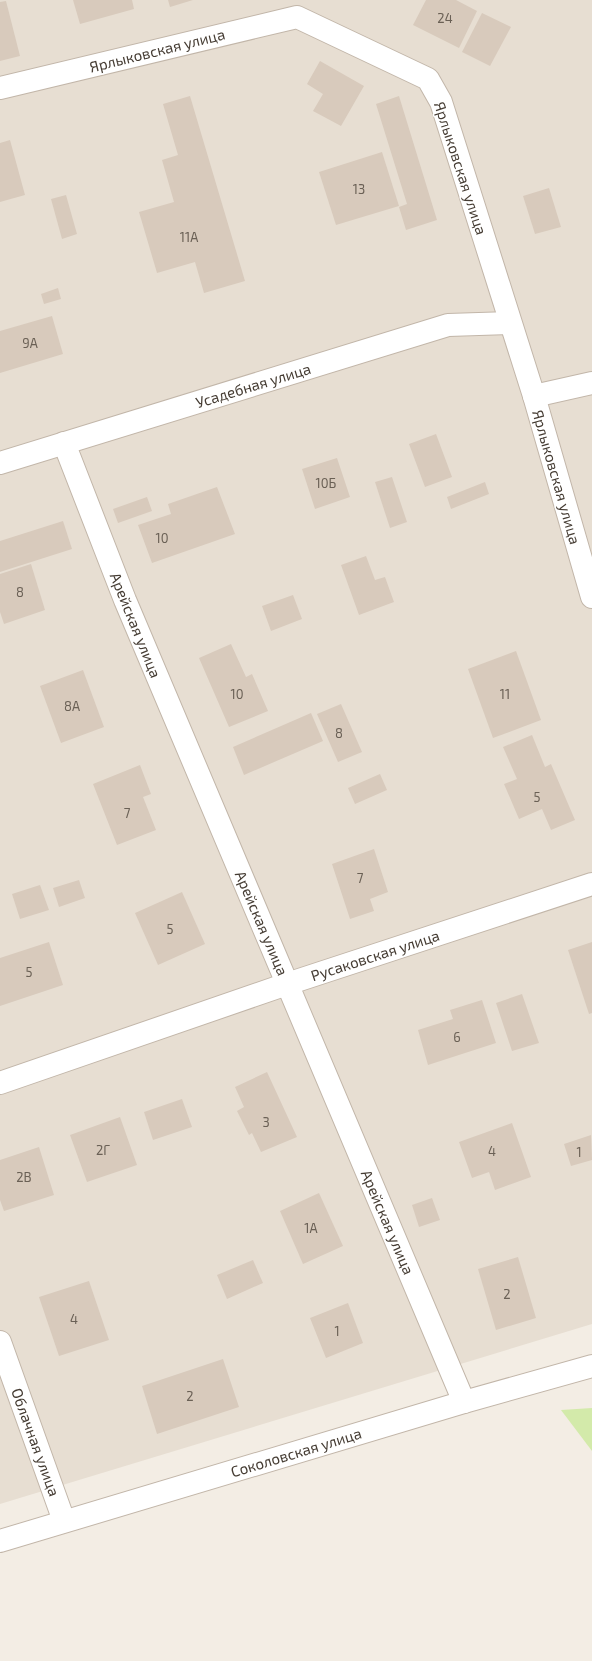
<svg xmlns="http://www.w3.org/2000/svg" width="592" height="1661" font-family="'Exo 2',sans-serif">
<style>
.residential{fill:#e7ded2}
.green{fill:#d3eaaa}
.building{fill:#d8cabc}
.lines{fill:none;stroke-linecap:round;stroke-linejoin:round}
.minor-casing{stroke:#c2b6a9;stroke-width:24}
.minor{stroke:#fff;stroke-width:22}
.labels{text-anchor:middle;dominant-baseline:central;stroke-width:3;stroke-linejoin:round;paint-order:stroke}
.number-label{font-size:13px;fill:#6a6055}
.street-label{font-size:15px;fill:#453c33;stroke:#fff}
</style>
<rect width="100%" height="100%" fill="#f3ede4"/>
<!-- residential -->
<polygon class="residential" points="0,0 592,0 592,1324 0,1504"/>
<!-- green -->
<polygon class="green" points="592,1408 592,1451 561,1410"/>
<!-- building -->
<g class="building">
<polygon points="73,0 132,0 134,9 80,24"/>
<polygon points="168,0 193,0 170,7"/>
<polygon points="426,0 456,0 477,11 459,48 413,25"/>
<polygon points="6,1 20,56 0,61 0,2"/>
<polygon points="482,13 511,27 490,66 462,52"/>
<polygon points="320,61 364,86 341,126 313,111 323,94 307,84"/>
<polygon points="190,96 245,281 204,293 195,262 157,273 139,212 174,202 162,160 178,155 163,104"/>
<polygon points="399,96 437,220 406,230 399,207 407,204 376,104"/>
<polygon points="10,140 25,195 0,202 0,143"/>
<polygon points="382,152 399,206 336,225 319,172"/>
<polygon points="549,188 561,227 535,234 523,196"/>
<polygon points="66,195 77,234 62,239 51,199"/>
<polygon points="58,288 61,299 44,304 41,294"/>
<polygon points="52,316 63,354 0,373 0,331"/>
<polygon points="436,434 452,477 425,487 409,444"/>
<polygon points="337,458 350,497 315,509 302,469"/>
<polygon points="392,477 407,522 390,528 375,482"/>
<polygon points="485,482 489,494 451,509 447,497"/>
<polygon points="217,487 235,534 152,563 138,525 171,514 168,504"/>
<polygon points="147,497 152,511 118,523 113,509"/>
<polygon points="63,521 72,549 0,572 0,541"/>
<polygon points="366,556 375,580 385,577 394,602 359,615 341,565"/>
<polygon points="31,564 45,610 4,624 0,612 0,574"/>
<polygon points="293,595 302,619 271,631 262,606"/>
<polygon points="231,644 246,677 252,674 268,711 229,727 199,658"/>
<polygon points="516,651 541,720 493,738 468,669"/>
<polygon points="83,670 104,727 61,743 40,686"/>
<polygon points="341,704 362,752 338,762 317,714"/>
<polygon points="311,713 323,741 244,775 233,747"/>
<polygon points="532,735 545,767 551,764 575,820 551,830 542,809 519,819 504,784 517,779 503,747"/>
<polygon points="140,765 151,794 143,797 156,830 117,845 93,784"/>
<polygon points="380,774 387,790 355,804 348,788"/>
<polygon points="374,849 388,892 370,899 374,911 350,919 332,864"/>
<polygon points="79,880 85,898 59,907 53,888"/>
<polygon points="40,885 49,910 20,919 12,894"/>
<polygon points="182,892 205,944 158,965 135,913"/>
<polygon points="49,942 63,985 0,1006 0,958"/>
<polygon points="592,942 592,1013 589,1014 568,950"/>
<polygon points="522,994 539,1043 512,1051 496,1003"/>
<polygon points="482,1000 496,1043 428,1065 418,1030 453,1019 450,1010"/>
<polygon points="267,1072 297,1137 261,1152 252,1133 249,1135 237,1111 244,1107 235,1087"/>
<polygon points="182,1099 192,1127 153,1140 144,1112"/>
<polygon points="120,1117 137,1165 87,1182 70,1135"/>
<polygon points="512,1123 531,1177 495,1190 489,1172 472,1178 459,1142"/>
<polygon points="591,1135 592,1160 571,1166 564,1144"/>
<polygon points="39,1147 54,1195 4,1211 0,1200 0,1160"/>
<polygon points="319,1193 343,1246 303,1264 280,1211"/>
<polygon points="432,1198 440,1220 419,1227 412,1205"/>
<polygon points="518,1257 536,1318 496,1330 478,1269"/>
<polygon points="253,1260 263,1283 227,1299 217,1275"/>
<polygon points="89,1281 109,1340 59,1356 39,1297"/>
<polygon points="348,1303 363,1343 326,1358 310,1318"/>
<polygon points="223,1359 239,1407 157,1434 142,1386"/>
</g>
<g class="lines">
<!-- minor casing -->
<g class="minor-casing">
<g id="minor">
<polyline points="0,88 297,17 428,79 441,102 534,396 592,597"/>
<polyline points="534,396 592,383"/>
<polyline points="64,443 125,600 464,1402"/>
<polyline points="0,463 448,325 510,323"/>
<polyline points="0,1083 287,984 592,884"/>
<polyline points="0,1342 64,1521"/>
<polyline points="0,1541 464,1402 592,1366"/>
</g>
</g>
<!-- minor -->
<use href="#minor" class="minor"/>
</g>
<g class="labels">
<!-- number labels -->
<g class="number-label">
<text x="445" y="18">24</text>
<text x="359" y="189">13</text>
<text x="189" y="237">11А</text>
<text x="30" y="343">9А</text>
<text x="326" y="483">10Б</text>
<text x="162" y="538">10</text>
<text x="20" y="592">8</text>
<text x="237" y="694">10</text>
<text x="505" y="694">11</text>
<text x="72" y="706">8А</text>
<text x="339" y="733">8</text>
<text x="537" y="797">5</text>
<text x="127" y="813">7</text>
<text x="360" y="878">7</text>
<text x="170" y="929">5</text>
<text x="29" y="972">5</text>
<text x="457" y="1037">6</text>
<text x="266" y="1122">3</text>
<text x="103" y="1150">2Г</text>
<text x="492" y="1151">4</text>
<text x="579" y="1152">1</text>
<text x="24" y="1177">2В</text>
<text x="311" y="1228">1А</text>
<text x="507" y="1294">2</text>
<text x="74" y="1319">4</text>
<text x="337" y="1331">1</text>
<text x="190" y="1396">2</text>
</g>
<!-- street labels -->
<g class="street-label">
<text transform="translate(157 50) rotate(-14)">Ярлыковская улица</text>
<text transform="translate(461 168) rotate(72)">Ярлыковская улица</text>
<text transform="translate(253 385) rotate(-17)">Усадебная улица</text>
<text transform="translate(557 477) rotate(74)">Ярлыковская улица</text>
<text transform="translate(136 625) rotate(68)">Арейская улица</text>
<text transform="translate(262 923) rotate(67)">Арейская улица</text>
<text transform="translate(375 955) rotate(-18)">Русаковская улица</text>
<text transform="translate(388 1222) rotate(67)">Арейская улица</text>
<text transform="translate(36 1442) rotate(70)">Облачная улица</text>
<text transform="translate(296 1452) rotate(-17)">Соколовская улица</text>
</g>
</g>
</svg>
